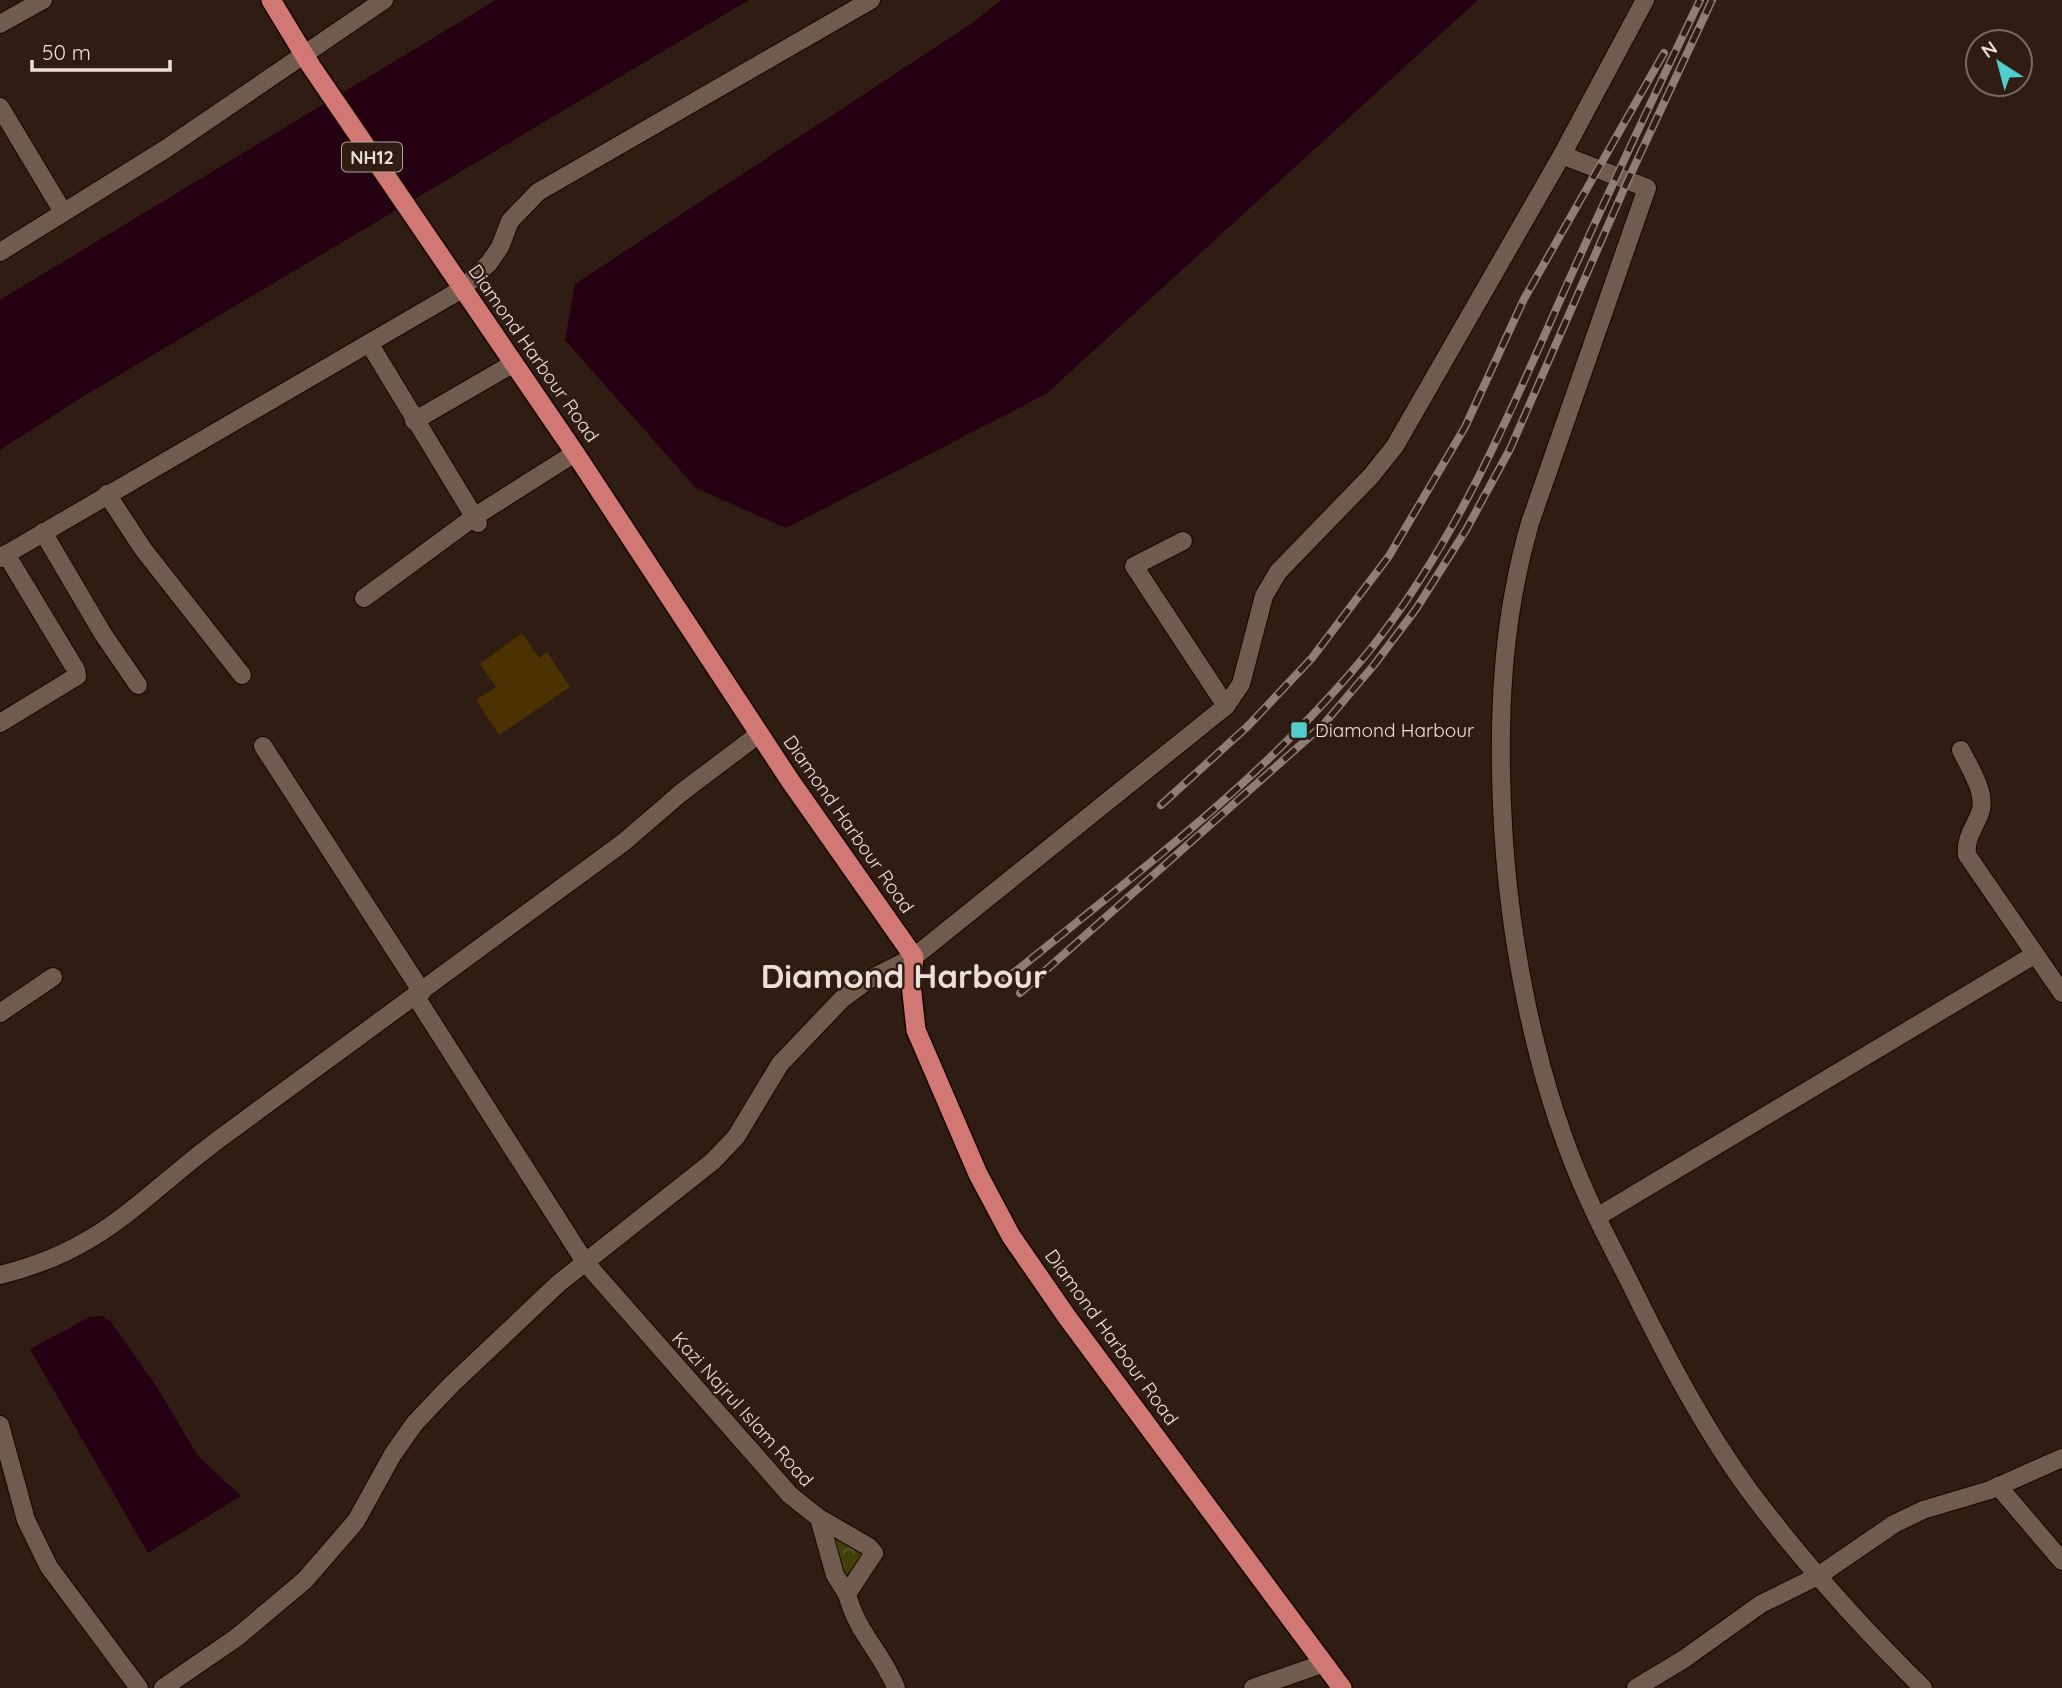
<svg xmlns="http://www.w3.org/2000/svg" width="2062" height="1688" font-family="Quicksand,sans-serif">
<style>
.park{fill:url(#park-crowns)}
.water{fill:#240012}
.building{fill:#4b3200}
.lines{fill:none;stroke-linecap:round;stroke-linejoin:round}
.minor-casing{stroke:#160601;stroke-width:20}
.trunk-casing{stroke:#160601;stroke-width:22}
.minor{stroke:#715b4f;stroke-width:18}
.trunk{stroke:#d27874;stroke-width:19}
.rail-casing{stroke:#8e7e76;stroke-width:8}
.rail{stroke:#2f1c12;stroke-width:5;stroke-dasharray:16;stroke-linecap:butt}
.poi-dot{fill:#53cdcb;stroke:#2f1c12;stroke-width:2.5}
.labels{text-anchor:middle;dominant-baseline:central;stroke-width:5;stroke-linejoin:round;paint-order:stroke}
.shield{fill:#2f1c12;stroke:#b3a49d;stroke-width:2}
.shield-label{font-size:18px;font-weight:bold;fill:#ecdfd8}
.street-label{font-size:19px;fill:#ecdfd8;stroke:#2f1c12}
.poi-label{font-size:19px;fill:#ecdfd8;stroke:#2f1c12;text-anchor:start}
.town-label{font-size:33px;font-weight:bold;fill:#ecdfd8;stroke:#2f1c12}
</style>
<defs>
<pattern id="park-crowns" width="20" height="18" patternUnits="userSpaceOnUse" patternTransform="scale(1.75)"><rect width="20" height="18" fill="#42400a"/><path d="M2 6a3 3 0 1 1 6 0M12 15a3 3 0 1 1 6 0" fill="none" stroke="#5d5b2d"/></pattern>
</defs>
<rect width="100%" height="100%" fill="#2f1c12"/>
<!-- park -->
<polygon class="park" points="822,1526 870,1553 842,1579"/>
<!-- water -->
<g class="water">
<polygon points="496,0 749,0 79,399 0,450 0,300"/>
<polygon points="1001,0 1478,0 1046,394 786,528 696,488 565,340 575,284 974,22"/>
<polygon points="102,1316 110,1321 157,1387 198,1456 241,1496 148,1553 30,1349 90,1317"/>
</g>
<!-- building -->
<polygon class="building" points="522,633 539,658 547,652 570,687 499,735 476,700 496,687 480,664"/>
<g class="lines">
<!-- minor casing -->
<g class="minor-casing">
<g id="minor">
<polyline points="0,24 43,0"/>
<polyline points="0,107 63,212"/>
<path d="M1562,155l85,33 -117,335c-27,93 -32,185 -28,282 5,129 33,277 87,395 14,32 31,62 46,93 33,67 69,135 113,196 53,71 112,137 175,199"/>
<polyline points="0,252 164,150 384,0"/>
<polyline points="369,343 478,523"/>
<polyline points="414,421 514,363"/>
<polyline points="107,494 143,549 242,675"/>
<polyline points="43,532 103,634 138,685"/>
<polyline points="1183,541 1134,566 1226,706"/>
<polyline points="0,558 462,289 489,263 500,247 510,221 538,192 871,0"/>
<polyline points="364,598 474,517 575,453"/>
<polyline points="0,723 77,676 76,670 6,554"/>
<polyline points="263,746 422,992"/>
<path d="M1961,750c9,19 26,43 19,63 -6,16 -15,25 -13,42l95,138"/>
<polyline points="416,997 585,1262 790,1495 819,1518 835,1575 847,1594"/>
<polyline points="0,1013 53,977"/>
<polyline points="1597,1217 2034,955"/>
<path d="M0,1275c107,-26 143,-81 226,-141 133,-97 265,-195 398,-292l58,-50 77,-58"/>
<polyline points="0,1425 26,1520 49,1567 139,1688"/>
<polyline points="1998,1486 2062,1561"/>
<path d="M819,1518l50,29 5,6 -27,41c11,41 35,58 49,94"/>
<polyline points="163,1688 236,1638 305,1580 356,1521 393,1454 415,1423 451,1385 559,1283 712,1162 736,1137 780,1064 842,999 868,980 914,957 1226,706 1241,684 1264,596 1278,572 1371,476 1395,446 1562,155 1645,0"/>
<polyline points="1253,1688 1322,1664"/>
<polyline points="1636,1688 1684,1659 1761,1604 1818,1576 1894,1524 1923,1510 1990,1490 2062,1458"/>
</g>
</g>
<!-- trunk casing -->
<g class="trunk-casing">
<polyline id="trunk" points="271,0 311,66 575,453 789,779 914,957 911,984 916,1030 978,1174 1011,1236 1067,1317 1342,1688"/>
</g>
<!-- minor -->
<use href="#minor" class="minor"/>
<!-- trunk -->
<use href="#trunk" class="trunk"/>
<!-- rail casing -->
<g class="rail-casing">
<g id="rail">
<polyline points="1161,805 1248,726 1312,658 1389,556 1465,427 1524,299 1664,53"/>
<path d="M1005,980c128,-104 264,-204 368,-334 81,-103 132,-221 184,-339 46,-104 94,-205 143,-307"/>
<polyline points="1020,993 1323,725 1374,665 1416,609 1466,530 1510,449 1627,182 1712,0"/>
</g>
</g>
<!-- rail -->
<use href="#rail" class="rail"/>
</g>
<!-- markers -->
<rect class="poi-dot" x="1290" y="721" width="18" height="18" rx="3.5"/>
<g class="labels">
<!-- shield labels -->
<rect class="shield" x="342" y="142.5" width="60" height="29" rx="5"/>
<g class="shield-label">
<text x="372" y="157">NH12</text>
</g>
<!-- street labels -->
<g class="street-label">
<text transform="translate(534 353) rotate(55)">Diamond Harbour Road</text>
<text transform="translate(849 824) rotate(55)">Diamond Harbour Road</text>
<text transform="translate(1112 1337) rotate(54)">Diamond Harbour Road</text>
<text transform="translate(743 1409) rotate(48)">Kazi Najrul Islam Road</text>
</g>
<!-- poi labels -->
<g class="poi-label">
<text x="1315" y="730">Diamond Harbour</text>
</g>
<!-- town labels -->
<g class="town-label">
<text x="904" y="975">Diamond Harbour</text>
</g>
</g>
<!-- north arrow -->
<g transform="translate(1999 63) rotate(324)"><circle r="33" fill="#2f1c12" stroke="#7b6a61" stroke-width="2"/>
<path d="M0-5L12 26L0 18L-12 26Z" fill="#53cdcb"/>
<text y="-10" font-size="19" font-weight="bold" text-anchor="middle" fill="#ecdfd8">N</text>
</g>
<!-- scale -->
<path d="M32 60v10h138v-10" fill="none" stroke="#ecdfd8" stroke-width="3.5"/>
<text x="42" y="60" font-size="21" fill="#ecdfd8" stroke="#2f1c12" stroke-width="5" paint-order="stroke">50 m</text>
</svg>
